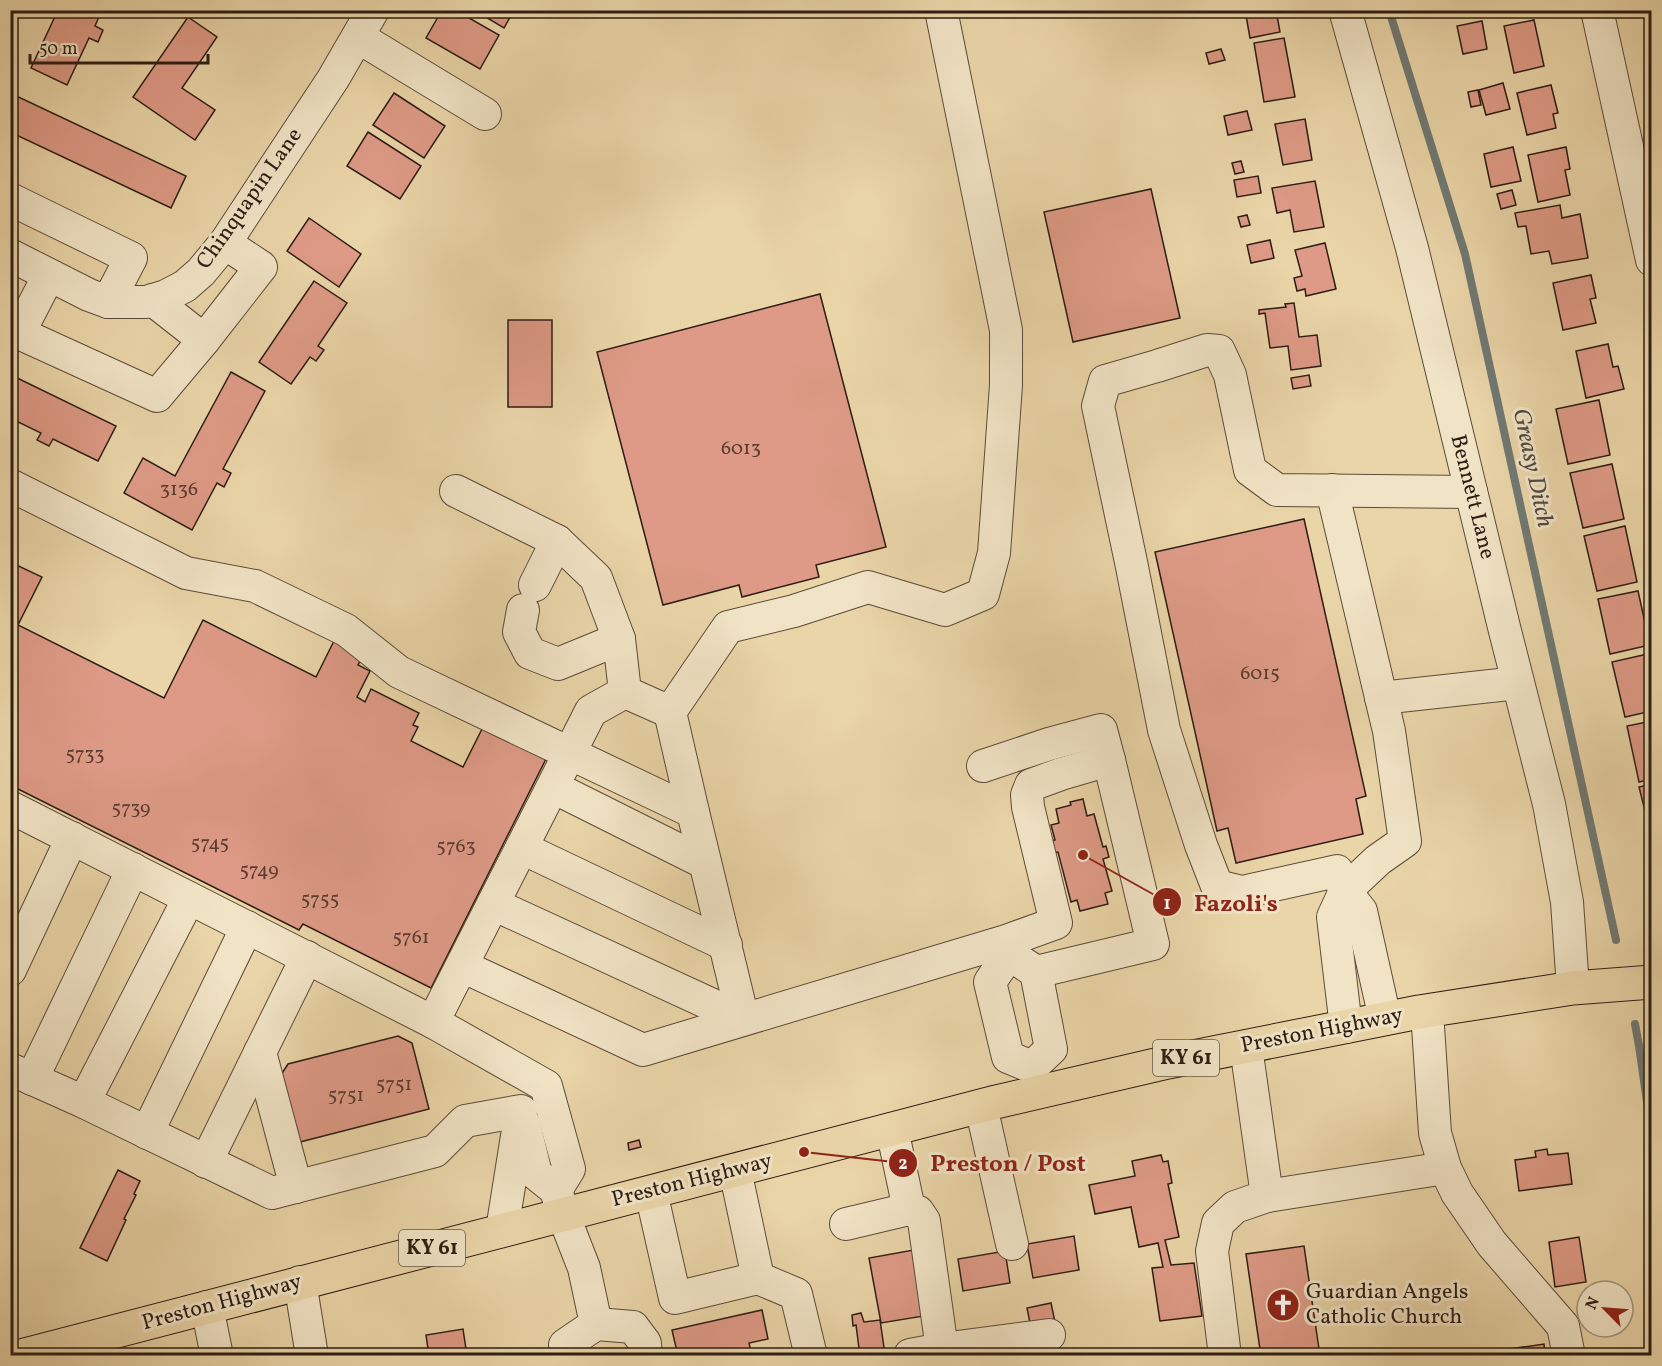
<svg xmlns="http://www.w3.org/2000/svg" width="1662" height="1366" font-family="Vollkorn,serif">
<style>
.lines{fill:none;stroke-linecap:round;stroke-linejoin:round}
.stream{stroke:#707973;stroke-width:8}
.building{fill:#de9a86;stroke:#2c1d14;stroke-width:1.5}
.minor-casing{stroke:#5c4b39;stroke-width:34}
.major-casing{stroke:#2c1d14;stroke-width:35}
.minor{stroke:#f1e4c6;stroke-width:32}
.major{stroke:#ead5a8;stroke-width:33}
.labels{text-anchor:middle;dominant-baseline:central;stroke-width:6;stroke-linejoin:round;paint-order:stroke}
.number-label{font-size:20px;fill:#583c30}
.shield{fill:#f1e4c6;stroke:#675949;stroke-width:1.5}
.shield-label{font-size:21px;font-weight:bold;fill:#2c1d14}
.street-label{font-size:22px;fill:#2c1d14;stroke:#f1e4c6}
.poi-label{font-size:22px;fill:#2c1d14;stroke:#f1e4c6;text-anchor:start}
.water-label{font-size:24px;font-style:italic;fill:#4e4b44;stroke:#f1e4c6}
.leader{fill:none;stroke:#8f2418;stroke-width:2}
.callout-dot{fill:#8f2418;stroke:#f1e4c6;stroke-width:2}
.mark-label{font-size:18px;text-anchor:middle;font-weight:bold;fill:#fff}
.callout-label{font-size:24px;text-anchor:middle;font-weight:bold;fill:#8f2418;stroke:#f1e4c6;stroke-width:6;stroke-linejoin:round;paint-order:stroke}
</style>
<rect width="100%" height="100%" fill="#ead5a8"/>
<filter id="stains"><feTurbulence type="fractalNoise" baseFrequency=".00333" numOctaves="4"/><feColorMatrix values="0 0 0 0 .2 0 0 0 0 .09 0 0 0 0 .02 0 0 0 .5 -.17"/></filter>
<radialGradient id="worn" r=".72"><stop offset=".6" stop-color="#630" stop-opacity="0"/><stop offset="1" stop-color="#630" stop-opacity=".3"/></radialGradient>
<g class="lines">
<!-- stream -->
<g class="stream">
<polyline points="1389,10 1465,254 1616,940"/>
<polyline points="1635,1024 1639,1046 1652,1137"/>
</g>
</g>
<!-- building -->
<g class="building">
<polygon points="58,10 102,10 95,26 103,30 98,42 89,38 67,85 31,68"/>
<polygon points="442,10 455,10 499,35 480,69 426,38"/>
<polygon points="474,10 514,10 504,28"/>
<polygon points="1245,10 1276,10 1280,32 1250,38"/>
<polygon points="188,17 217,37 182,88 215,110 195,140 133,97"/>
<polygon points="1534,20 1544,66 1514,73 1504,26"/>
<polygon points="1482,21 1487,49 1463,54 1457,26"/>
<polygon points="1284,38 1295,97 1264,102 1254,43"/>
<polygon points="1221,49 1225,60 1209,64 1206,53"/>
<polygon points="1503,83 1510,109 1486,115 1479,90"/>
<polygon points="1551,85 1558,113 1553,114 1556,128 1527,135 1517,93"/>
<polygon points="1478,90 1481,105 1471,107 1468,92"/>
<polygon points="10,93 186,176 171,208 10,132"/>
<polygon points="394,93 445,126 424,158 373,125"/>
<polygon points="1247,111 1252,130 1228,135 1224,116"/>
<polygon points="1305,119 1312,160 1283,165 1275,124"/>
<polygon points="368,132 421,166 400,199 347,166"/>
<polygon points="1513,147 1521,181 1491,187 1484,154"/>
<polygon points="1566,147 1570,169 1565,170 1570,195 1538,202 1528,155"/>
<polygon points="1241,161 1244,172 1235,174 1232,163"/>
<polygon points="1258,176 1261,193 1237,197 1234,180"/>
<polygon points="1315,181 1324,227 1294,232 1290,210 1277,213 1272,188"/>
<polygon points="1151,189 1180,318 1073,342 1044,212"/>
<polygon points="1512,190 1516,205 1501,209 1497,194"/>
<polygon points="1560,205 1562,218 1580,214 1588,258 1552,264 1549,251 1531,254 1526,226 1518,227 1515,213"/>
<polygon points="1247,215 1250,225 1241,227 1238,217"/>
<polygon points="309,218 361,254 339,287 287,251"/>
<polygon points="1270,240 1274,258 1251,263 1247,245"/>
<polygon points="1325,243 1336,289 1306,296 1305,289 1297,291 1294,278 1302,276 1295,250"/>
<polygon points="1591,275 1596,298 1590,299 1596,323 1563,330 1553,283"/>
<polygon points="314,281 347,303 318,346 324,350 316,361 310,357 291,384 259,362"/>
<polygon points="820,294 886,547 816,565 819,577 742,597 739,585 663,605 597,352"/>
<polygon points="1294,303 1299,337 1317,335 1321,366 1291,370 1288,346 1270,348 1265,313 1259,314 1259,310 1286,307 1285,304"/>
<rect x="508" y="320" width="44" height="87"/>
<polygon points="1608,344 1613,367 1618,366 1624,389 1586,398 1576,351"/>
<polygon points="231,372 265,391 223,469 231,473 224,487 217,483 192,530 124,493 143,458 175,476"/>
<polygon points="11,375 116,426 98,461 53,439 49,446 37,440 41,433 10,418"/>
<polygon points="1309,375 1311,386 1293,389 1291,378"/>
<polygon points="1599,400 1610,455 1568,464 1556,409"/>
<polygon points="1612,464 1624,519 1583,528 1570,473"/>
<polygon points="1304,519 1366,796 1356,799 1363,834 1236,863 1228,828 1217,831 1155,552"/>
<polygon points="1625,526 1637,582 1597,591 1584,536"/>
<polygon points="10,562 42,577 18,625 164,698 203,620 316,677 334,641 363,656 358,665 370,671 357,697 365,702 371,689 419,713 413,725 418,727 411,741 463,767 483,727 546,759 431,988 303,924 299,930 10,785"/>
<polygon points="1638,591 1650,645 1610,654 1598,599"/>
<polygon points="1652,653 1652,711 1625,717 1612,662"/>
<polygon points="1652,721 1652,779 1639,782 1627,726"/>
<polygon points="1652,784 1652,835 1651,835 1639,787"/>
<polygon points="1083,799 1087,816 1094,814 1103,847 1106,846 1109,857 1103,859 1112,891 1105,893 1108,904 1080,911 1077,900 1071,902 1058,852 1053,853 1050,841 1055,840 1051,825 1059,823 1056,809 1071,805 1070,802"/>
<polygon points="398,1036 412,1043 429,1109 296,1143 279,1078 288,1064"/>
<polygon points="639,1140 641,1147 629,1150 628,1143"/>
<polygon points="1547,1149 1548,1155 1568,1153 1572,1184 1519,1191 1515,1160 1536,1157 1535,1151"/>
<polygon points="1161,1155 1163,1162 1168,1161 1172,1183 1168,1184 1179,1237 1165,1240 1171,1265 1194,1263 1202,1316 1160,1321 1152,1268 1163,1267 1158,1243 1139,1247 1131,1207 1095,1214 1089,1185 1135,1176 1132,1161"/>
<polygon points="118,1170 140,1181 134,1194 136,1195 124,1219 126,1220 107,1261 80,1248"/>
<polygon points="1074,1236 1079,1270 1033,1278 1027,1244"/>
<polygon points="1579,1237 1586,1282 1555,1287 1549,1242"/>
<polygon points="1304,1246 1320,1356 1261,1356 1246,1254"/>
<polygon points="919,1249 930,1315 881,1323 869,1258"/>
<polygon points="1005,1251 1010,1283 963,1291 958,1259"/>
<polygon points="1051,1303 1056,1327 1032,1333 1027,1308"/>
<polygon points="762,1310 768,1339 749,1343 752,1356 678,1356 672,1330"/>
<polygon points="861,1313 864,1322 880,1320 885,1354 891,1354 891,1356 860,1356 856,1325 853,1326 852,1315"/>
<polygon points="463,1329 467,1356 429,1356 426,1335"/>
<polygon points="1544,1344 1545,1356 1461,1356"/>
<polygon points="1438,1351 1438,1356 1407,1356"/>
<polygon points="622,1352 623,1356 600,1354"/>
</g>
<g class="lines">
<!-- minor casing -->
<g class="minor-casing">
<g id="minor">
<polyline points="1345,10 1412,248 1504,627 1549,804 1567,902 1573,988"/>
<polyline points="1597,10 1652,260"/>
<polyline points="358,37 485,114"/>
<polyline points="10,199 131,258 108,302"/>
<polyline points="10,255 89,295 108,302 146,302 166,296 185,286 201,272 225,243 333,79 373,10"/>
<polyline points="10,329 157,396 204,340 153,300"/>
<polyline points="19,333 49,275"/>
<polyline points="204,340 261,267 225,243"/>
<polyline points="10,485 186,573 255,586 346,630 399,672 693,812 743,1019"/>
<polyline points="1332,490 1389,731 1405,841 1378,860 1345,891 1333,917 1346,1027"/>
<polyline points="456,491 557,541 596,578 619,639 625,692"/>
<polyline points="535,585 557,541"/>
<polyline points="523,610 519,632 530,653 558,664 619,639"/>
<polyline points="1381,698 1518,683"/>
<polyline points="670,712 693,812"/>
<polyline points="983,766 1049,744 1101,730 1109,760"/>
<polyline points="553,787 705,863"/>
<polyline points="10,807 433,1022 546,1086 569,1169 556,1190"/>
<polyline points="522,848 726,945"/>
<polyline points="493,904 743,1019"/>
<polyline points="1009,954 990,982 1008,1057 1032,1067"/>
<polyline points="1018,960 1036,972 1051,1049 1032,1067"/>
<polyline points="462,966 643,1050 1006,941 1056,923 1028,807 1027,795 1031,785 1061,774 1109,760 1153,944 1036,972"/>
<polyline points="10,970 72,838"/>
<polyline points="1427,1011 1435,1133 1445,1168 1457,1193 1492,1244 1563,1326 1569,1356"/>
<polyline points="1385,1019 1361,911 1345,891 1337,871 1242,892 1217,886 1201,845 1164,730 1131,562 1098,406 1105,381 1157,366 1207,350 1219,351 1230,375 1250,470 1277,490 1471,492"/>
<polyline points="433,1022 591,711 625,692 670,712 728,627 794,611 868,587 945,610 983,594 994,553 1006,385 1006,330 941,10"/>
<polyline points="260,1052 296,1187"/>
<polyline points="10,1069 84,1102 272,1193 435,1151 465,1121 521,1111 502,1230"/>
<polyline points="32,1079 133,869"/>
<polyline points="84,1102 189,898"/>
<polyline points="981,1106 1012,1244"/>
<polyline points="524,1124 536,1174 556,1190 563,1214 584,1268 596,1324"/>
<polyline points="892,1129 909,1209 918,1212 924,1221 942,1349 1049,1335"/>
<polyline points="147,1133 247,927"/>
<polyline points="206,1162 307,957"/>
<polyline points="651,1192 675,1298 758,1278 735,1170"/>
<polyline points="1267,1196 1445,1168"/>
<polyline points="846,1224 909,1209"/>
<polyline points="758,1278 796,1294 811,1356"/>
<polyline points="300,1282 312,1356"/>
<polyline points="207,1307 217,1356"/>
<polyline points="910,1355 942,1349"/>
<polyline points="567,1356 565,1345 596,1324 633,1327 645,1343 646,1356"/>
<polyline points="1225,1356 1212,1251 1218,1223 1235,1207 1267,1196 1246,1047"/>
</g>
</g>
<!-- major casing -->
<g class="major-casing">
<polyline id="major" points="21,1356 996,1102 1168,1062 1419,1012 1573,988 1652,982"/>
</g>
<!-- minor -->
<use href="#minor" class="minor"/>
<!-- major -->
<use href="#major" class="major"/>
</g>
<!-- icons -->
<defs>
<g id="church-disc" transform="scale(1.725)"><circle r="9.5" fill="#8f2418" stroke="#f1e4c6"/><path d="M-1.2-6h2.4v3.5h3.3v2.4h-3.3V6h-2.4V-.1h-3.3v-2.4h3.3Z" fill="#fff"/></g>
</defs>
<g fill-rule="evenodd">
<use href="#church-disc" x="1283" y="1305"/>
</g>
<g class="labels">
<!-- number labels -->
<g class="number-label">
<text x="741" y="449">6013</text>
<text x="179" y="490">3136</text>
<text x="1260" y="674">6015</text>
<text x="85" y="755">5733</text>
<text x="131" y="809">5739</text>
<text x="210" y="844">5745</text>
<text x="456" y="847">5763</text>
<text x="259" y="871">5749</text>
<text x="320" y="900">5755</text>
<text x="411" y="938">5761</text>
<text x="394" y="1085">5751</text>
<text x="346" y="1096">5751</text>
</g>
<!-- shield labels -->
<g class="shield">
<rect x="1153" y="1040" width="66" height="36" rx="4.5"/>
<rect x="399" y="1230" width="66" height="36" rx="4.5"/>
</g>
<g class="shield-label">
<text x="1186" y="1058">KY 61</text>
<text x="432" y="1248">KY 61</text>
</g>
<!-- street labels -->
<g class="street-label">
<text transform="translate(250 199) rotate(-55)">Chinquapin Lane</text>
<text transform="translate(1472 497) rotate(76)">Bennett Lane</text>
<text transform="translate(1322 1031) rotate(-11)">Preston Highway</text>
<text transform="translate(692 1181) rotate(-14)">Preston Highway</text>
<text transform="translate(222 1303) rotate(-15)">Preston Highway</text>
</g>
<!-- poi labels -->
<g class="poi-label">
<text x="1306" y="1292">Guardian Angels<tspan x="1306" dy="25">Catholic Church</tspan></text>
</g>
<!-- water labels -->
<g class="water-label">
<text transform="translate(1532 468) rotate(78)">Greasy Ditch</text>
</g>
</g>
<!-- callouts -->
<path class="leader" d="M1083 855L1167 902M804 1152L903 1163"/>
<g class="callout-dot">
<circle cx="1083" cy="855" r="6"/>
<circle cx="804" cy="1152" r="6"/>
<circle cx="1167" cy="902" r="15"/>
<circle cx="903" cy="1163" r="15"/>
</g>
<g class="mark-label">
<text x="1167" y="909">1</text>
<text x="903" y="1169">2</text>
</g>
<g class="callout-label">
<text x="1236" y="911">Fazoli's</text>
<text x="1008" y="1171">Preston / Post</text>
</g>
<!-- margin -->
<rect width="1662" height="1366" fill="none" stroke="#ead5a8" stroke-width="36"/>
<rect x="12" y="12" width="1638" height="1342" fill="none" stroke="#2c1d14" stroke-width="3"/>
<rect x="18" y="18" width="1626" height="1330" fill="none" stroke="#2c1d14" stroke-width="1.5"/>
<!-- north arrow -->
<g transform="translate(1605 1309) rotate(295)"><circle r="28" fill="#f1e4c6" stroke="#a2947f" stroke-width="1.5"/>
<path d="M0-4.5L10 22L0 15L-10 22Z" fill="#8f2418"/>
<text y="-9" font-size="16" font-weight="bold" text-anchor="middle" fill="#2c1d14">N</text>
</g>
<!-- scale -->
<path d="M30 54v9h178v-9" fill="none" stroke="#2c1d14" stroke-width="3"/>
<text x="39" y="54" font-size="18" fill="#2c1d14" stroke="#f1e4c6" stroke-width="4.5" paint-order="stroke">50 m</text>
<rect width="100%" height="100%" filter="url(#stains)"/>
<rect width="100%" height="100%" fill="url(#worn)"/>
</svg>
